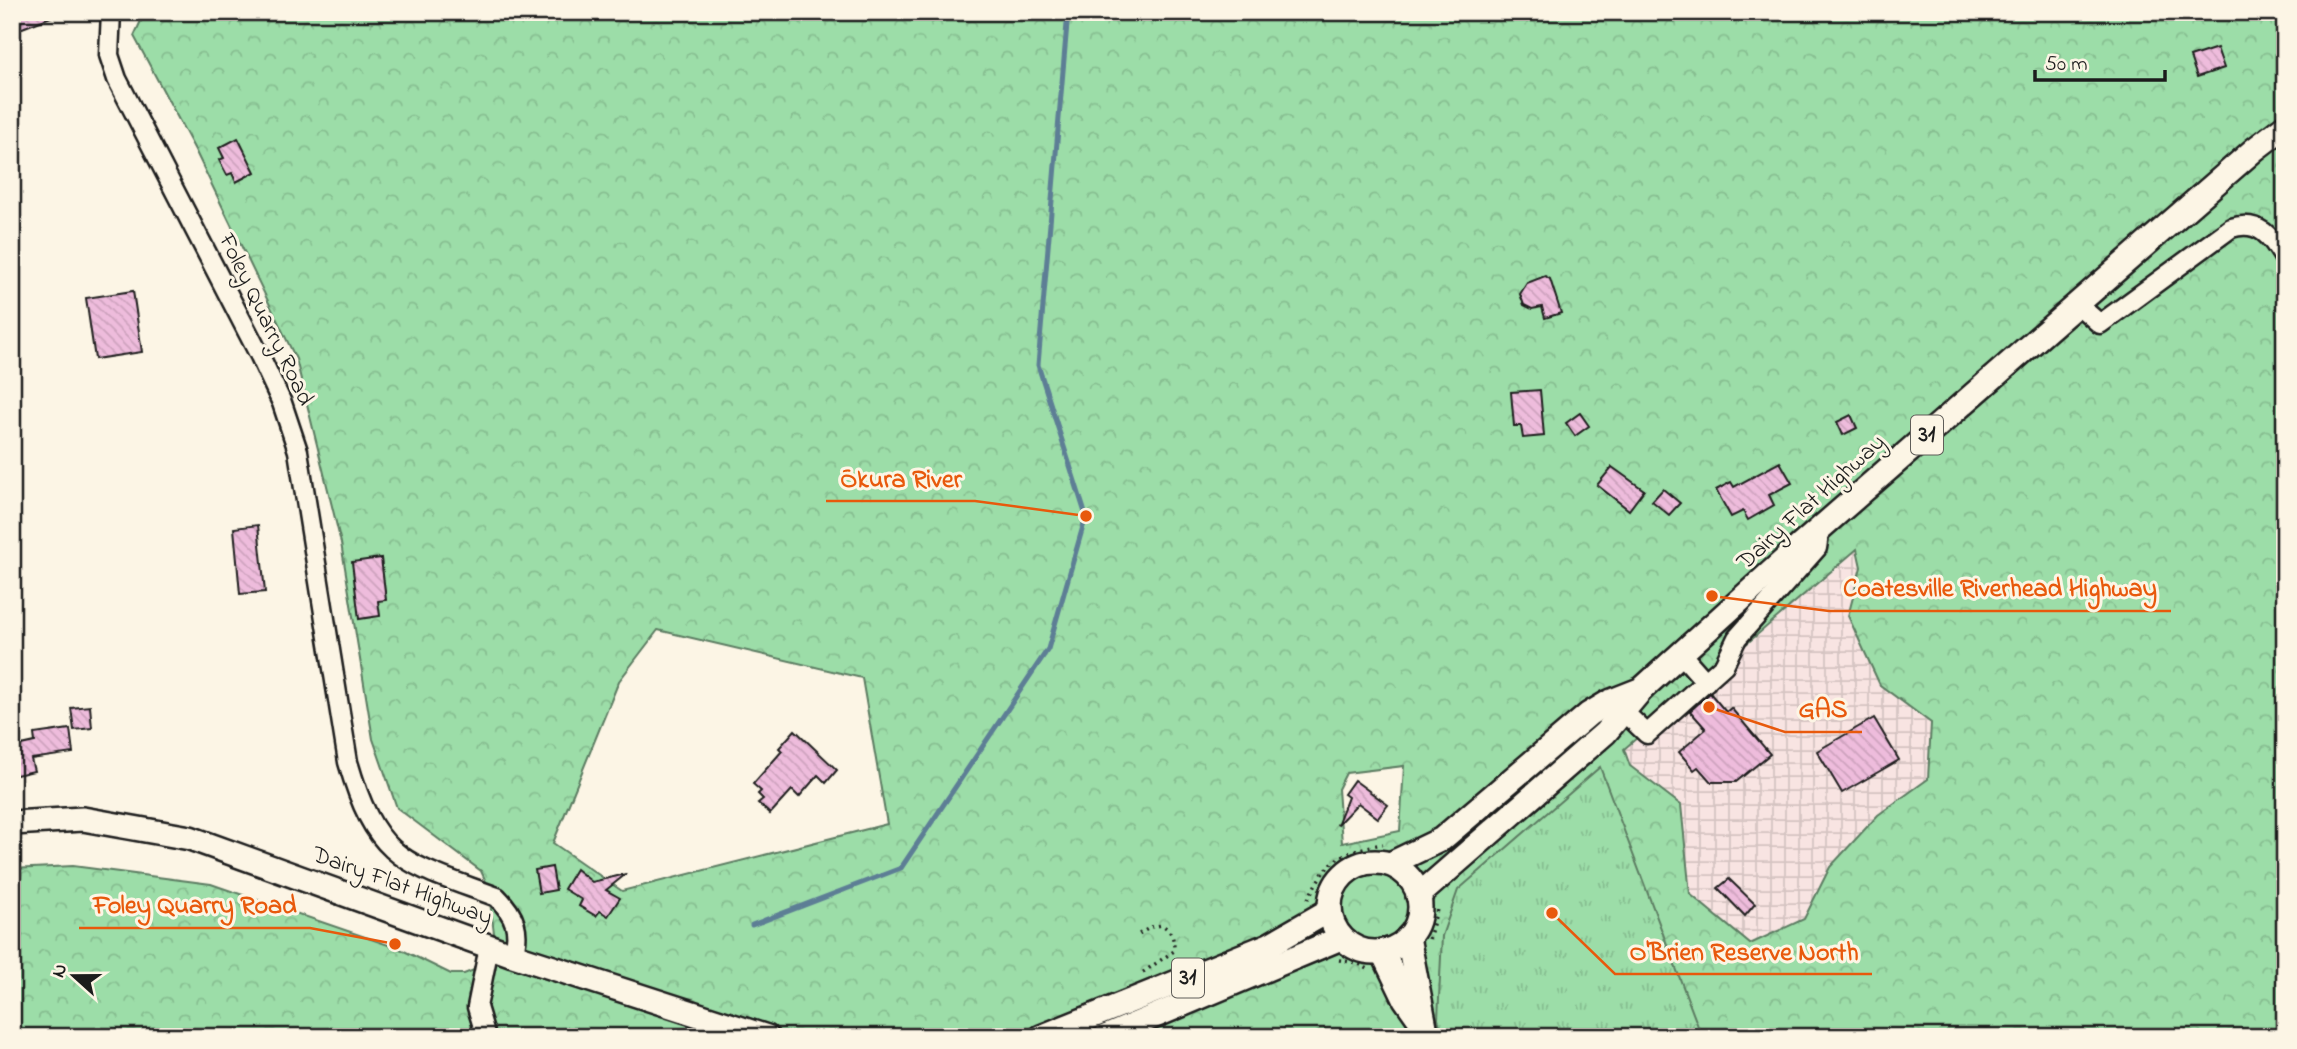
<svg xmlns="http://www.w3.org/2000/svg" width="2297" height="1049" font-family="'Indie Flower',sans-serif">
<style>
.industrial{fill:url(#industrial-grid)}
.forest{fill:url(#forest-crowns);stroke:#5c7c62;stroke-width:2;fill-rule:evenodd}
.park{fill:url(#park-tufts);stroke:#5c7c62;stroke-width:2}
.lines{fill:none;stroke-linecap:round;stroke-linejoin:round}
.stream{stroke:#5d7e95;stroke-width:5}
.building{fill:url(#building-back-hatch);stroke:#1c1c1c;stroke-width:2}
.minor-casing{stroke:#1c1c1c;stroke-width:23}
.major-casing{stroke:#1c1c1c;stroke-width:28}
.path{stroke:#1c1c1c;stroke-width:3.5;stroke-dasharray:2 5;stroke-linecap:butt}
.minor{stroke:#fcf5e5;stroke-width:18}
.major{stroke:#fcf5e5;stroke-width:23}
.labels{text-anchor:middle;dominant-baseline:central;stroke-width:6;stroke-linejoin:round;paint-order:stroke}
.shield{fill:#fcf5e5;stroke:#5f5d58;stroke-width:2}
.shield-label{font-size:23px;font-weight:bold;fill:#1c1c1c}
.street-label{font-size:24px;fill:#1c1c1c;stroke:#fcf5e5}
.leader{fill:none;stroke:#e8590c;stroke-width:2.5}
.callout-dot{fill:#e8590c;stroke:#fcf5e5;stroke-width:2.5}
.callout-label{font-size:26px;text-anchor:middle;font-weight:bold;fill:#e8590c;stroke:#fcf5e5;stroke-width:6;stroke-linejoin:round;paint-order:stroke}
</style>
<defs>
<pattern id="industrial-grid" width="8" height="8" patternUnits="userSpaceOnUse" patternTransform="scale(1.75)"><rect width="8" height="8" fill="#f8e4e2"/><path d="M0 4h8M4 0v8" fill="none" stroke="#d4c3c1"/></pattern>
<pattern id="forest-crowns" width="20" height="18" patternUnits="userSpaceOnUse" patternTransform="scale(1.75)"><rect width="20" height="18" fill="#9cdda8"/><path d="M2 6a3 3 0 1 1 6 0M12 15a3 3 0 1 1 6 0" fill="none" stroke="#86bd90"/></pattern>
<pattern id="park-tufts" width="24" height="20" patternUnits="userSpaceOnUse" patternTransform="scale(1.75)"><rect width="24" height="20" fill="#9cdda8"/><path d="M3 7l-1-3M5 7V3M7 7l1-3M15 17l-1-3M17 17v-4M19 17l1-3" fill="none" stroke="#86bd90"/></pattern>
<pattern id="building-back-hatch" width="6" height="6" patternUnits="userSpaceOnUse" patternTransform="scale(1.75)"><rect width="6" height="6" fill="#eebcdc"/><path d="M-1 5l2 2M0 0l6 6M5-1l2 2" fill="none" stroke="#cca1bc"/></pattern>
</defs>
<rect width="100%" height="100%" fill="#fcf5e5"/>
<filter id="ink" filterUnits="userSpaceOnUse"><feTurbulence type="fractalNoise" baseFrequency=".0143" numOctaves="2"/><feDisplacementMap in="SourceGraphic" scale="14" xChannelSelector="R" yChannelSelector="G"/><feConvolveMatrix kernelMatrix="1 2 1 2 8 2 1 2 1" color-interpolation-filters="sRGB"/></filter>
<g filter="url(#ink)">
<!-- industrial -->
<polygon class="industrial" points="1857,548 1861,567 1848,616 1880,684 1932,723 1928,779 1878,815 1830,867 1804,919 1749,944 1690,894 1681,805 1630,766 1623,749"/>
<!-- forest -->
<path class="forest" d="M145,12h2140v1025h-2273v-168l61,-3 138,18 189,65 51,25h13l15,-6 16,-27 -7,-55 -7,-15 -84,-63 -24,-69 -32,-196 -45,-184 -101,-209 -61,-114zM1857,549l4,18 -13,49 32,69 51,38 -3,56 -50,36 -48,52 -26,52 -54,25 -60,-50 -9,-89 -51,-39 -6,-17zM658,630l204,48 25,146 -265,67 -69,-48 66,-162zM1404,766l-4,65 -58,12 -4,-54 8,-16z"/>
<!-- park -->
<polygon class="park" points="1600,767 1702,1037 1444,1037 1438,1019 1442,936 1458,890"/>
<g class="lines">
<!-- stream -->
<polyline class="stream" points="752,925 901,868 1048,649 1086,516 1038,365 1068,12"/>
</g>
<!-- building -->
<g class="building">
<polygon points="12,12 60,12 61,13 12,32"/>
<polygon points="2217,48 2224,68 2197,77 2190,57"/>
<polygon points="238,138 255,172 236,182 232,173 227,175 219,160 224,158 219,148"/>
<polygon points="1545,276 1550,279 1561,313 1545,318 1542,307 1532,309 1524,305 1520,294 1527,283"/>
<polygon points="133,291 142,352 95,359 86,298"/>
<polygon points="1540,390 1544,436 1523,438 1521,426 1514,426 1511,392"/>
<polygon points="1580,413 1589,426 1575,436 1566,423"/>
<polygon points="1851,415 1857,428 1843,435 1837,422"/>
<polygon points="1780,462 1792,483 1769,495 1774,505 1748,520 1743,511 1731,517 1716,490 1731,482 1734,487"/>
<polygon points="1612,467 1644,490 1629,510 1597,485"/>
<polygon points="1663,489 1680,503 1669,515 1652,501"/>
<polygon points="258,525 265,592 240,594 234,528"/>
<polygon points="381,558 386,600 378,601 380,616 359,619 352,562"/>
<polygon points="1710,693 1726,712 1731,708 1770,754 1736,782 1711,782 1698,767 1694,770 1679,752 1706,729 1690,711"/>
<polygon points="90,706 92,728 74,730 71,708"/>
<polygon points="1874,718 1899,760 1842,793 1817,751"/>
<polygon points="70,729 73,753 31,759 34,771 12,776 12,747 35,742 34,734"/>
<polygon points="795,730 837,770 826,783 818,775 799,797 792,790 770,814 758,803 763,799 758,794 761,791 753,784 782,751 779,748"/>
<polygon points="1354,780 1388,805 1378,818 1358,803 1337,825 1348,797 1344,794"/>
<polygon points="552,867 556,890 539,893 535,870"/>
<polygon points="576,869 592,882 626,874 606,890 620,898 608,916 600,911 596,916 579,906 582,900 564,889"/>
<polygon points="1729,879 1755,904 1745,916 1718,888"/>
</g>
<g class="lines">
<!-- minor casing -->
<g class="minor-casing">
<g id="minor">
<path d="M111,12l-2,43 8,24 143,277 22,47 16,48 50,311c29,101 58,101 149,135 18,18 24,34 16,58"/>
<path d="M2076,303l24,21 131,-96c28,-9 41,9 54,32"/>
<polyline points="1682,655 1706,682"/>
<polyline points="1625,713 1647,734 1724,665 1737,638 1817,548 1820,528"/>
<polyline points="486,1037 477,1007 489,947"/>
</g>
</g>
<!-- major casing -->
<g class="major-casing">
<g id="major">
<polyline points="12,823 83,819 190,838 513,955 767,1037"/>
<circle cx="1375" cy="907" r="45"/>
<polyline points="1390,864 1442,839 1589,714 1609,702 1642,689 1800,546 2255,149 2285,126"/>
<polyline points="1418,896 1605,733 1642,689"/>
<polyline points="1408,937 1427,1037"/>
<polyline points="1382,951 1405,999 1419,1019"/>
<polyline points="1041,1037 1269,945 1330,910"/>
<polyline points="1105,1037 1341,938"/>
</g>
</g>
<!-- path -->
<g class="path">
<path d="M1308,899c19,-39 32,-48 75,-55"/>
<path d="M1139,934l12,-7 11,-2c11,7 12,14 12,26l-32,22"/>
<polyline points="1429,939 1438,906"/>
<polyline points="1339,960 1357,963 1368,969"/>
</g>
<!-- minor -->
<use href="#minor" class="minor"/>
<!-- major -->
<use href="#major" class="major"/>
</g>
</g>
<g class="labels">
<!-- shield labels -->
<g class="shield">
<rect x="1911" y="415.5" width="32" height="39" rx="5"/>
<rect x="1172" y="958.5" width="32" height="39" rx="5"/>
</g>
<g class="shield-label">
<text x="1927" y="435">31</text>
<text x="1188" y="978">31</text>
</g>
<!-- street labels -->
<g class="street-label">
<text transform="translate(265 320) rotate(64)">Foley Quarry Road</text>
<text transform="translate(1812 503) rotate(-42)">Dairy Flat Highway</text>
<text transform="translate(402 887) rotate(20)">Dairy Flat Highway</text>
</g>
</g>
<!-- callouts -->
<path class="leader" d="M1086 516L975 501H826M1712 596L1829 611H2171M1709 707L1785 732H1862M395 944L310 928H79M1552 913L1615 974H1872"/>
<g class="callout-dot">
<circle cx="1086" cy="516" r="7"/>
<circle cx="1712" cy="596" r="7"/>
<circle cx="1709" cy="707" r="7"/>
<circle cx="395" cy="944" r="7"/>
<circle cx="1552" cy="913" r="7"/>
</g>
<g class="callout-label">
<text x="901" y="487">Ōkura River</text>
<text x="2000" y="596">Coatesville Riverhead Highway</text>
<text x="1823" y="717">GAS</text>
<text x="195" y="913">Foley Quarry Road</text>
<text x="1744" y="960">O'Brien Reserve North</text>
</g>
<!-- margin -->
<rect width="2297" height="1049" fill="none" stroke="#fcf5e5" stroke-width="42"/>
<rect x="21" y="21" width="2255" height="1007" fill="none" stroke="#1c1c1c" stroke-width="2.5" filter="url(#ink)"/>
<!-- north arrow -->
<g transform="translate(74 976) rotate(291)" stroke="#fcf5e5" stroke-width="5" paint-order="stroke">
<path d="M0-5L12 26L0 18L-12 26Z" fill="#1c1c1c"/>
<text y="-10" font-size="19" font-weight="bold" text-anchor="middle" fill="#1c1c1c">N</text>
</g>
<!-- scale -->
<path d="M2035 70v10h130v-10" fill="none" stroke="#1c1c1c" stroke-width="3.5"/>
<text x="2045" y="70" font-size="21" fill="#1c1c1c" stroke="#fcf5e5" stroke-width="5" paint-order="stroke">50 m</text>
</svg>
